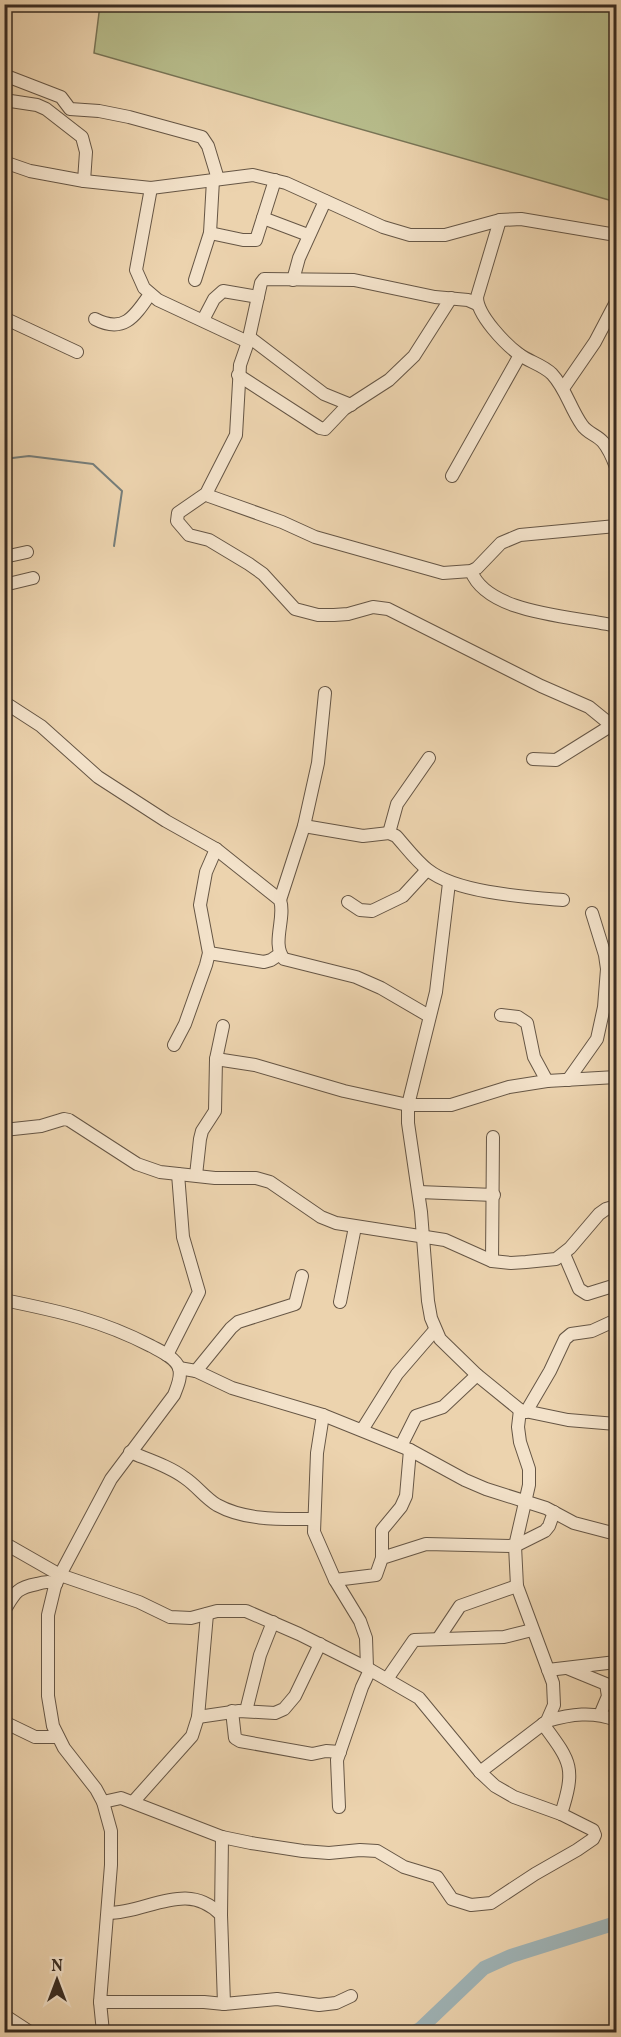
<svg xmlns="http://www.w3.org/2000/svg" width="621" height="2037" font-family="Vollkorn,serif">
<style>
.green{fill:#b7bc8b;stroke:#787456;stroke-width:1.5}
.lines{fill:none;stroke-linecap:round;stroke-linejoin:round}
.stream{stroke:#767e7b;stroke-width:2}
.river{stroke:#9fb4b7;stroke-width:14}
.minor-casing{stroke:#665645;stroke-width:14}
.minor{stroke:#f3e2ca;stroke-width:12}
</style>
<rect width="100%" height="100%" fill="#ecd3ae"/>
<filter id="stains"><feTurbulence type="fractalNoise" baseFrequency=".00333" numOctaves="4"/><feColorMatrix values="0 0 0 0 .2 0 0 0 0 .09 0 0 0 0 .02 0 0 0 .5 -.17"/></filter>
<radialGradient id="worn" r=".72"><stop offset=".6" stop-color="#630" stop-opacity="0"/><stop offset="1" stop-color="#630" stop-opacity=".3"/></radialGradient>
<!-- green -->
<polygon class="green" points="100,5 616,5 616,202 94,53"/>
<g class="lines">
<!-- stream -->
<polyline class="stream" points="4,459 29,456 93,464 122,491 114,546"/>
<!-- river -->
<polyline class="river" points="414,2032 420,2029 484,1968 511,1956 616,1923"/>
<!-- minor casing -->
<g class="minor-casing">
<g id="minor">
<polyline points="4,75 61,97 70,109 99,111 129,117 202,137 208,146 218,179"/>
<polyline points="4,100 37,105 46,109 82,137 86,152 84,181"/>
<polyline points="4,162 30,171 84,181 151,188 253,175 286,183 383,227 410,235 445,235 500,220 521,219 616,235"/>
<polyline points="151,188 136,270 144,288 158,300 248,342"/>
<polyline points="263,218 308,235"/>
<path d="M500,220l-23,77c0,18 28,47 43,58 10,7 23,10 32,19 14,15 18,34 30,51 5,8 15,10 21,17 6,7 10,17 13,25"/>
<polyline points="210,233 243,240 256,240 275,180"/>
<polyline points="195,280 210,233 213,180"/>
<polyline points="293,280 299,258 325,201"/>
<polyline points="477,304 468,300 435,297 354,280 264,279 261,283 248,342 240,365 236,435 208,490 207,493 209,496 282,522 315,537 443,573 471,571 477,568 501,543 520,535 616,526"/>
<polyline points="4,318 77,352"/>
<path d="M95,319c29,15 40,-3 55,-25"/>
<polyline points="203,320 214,299 223,291 258,297"/>
<polyline points="249,337 324,394 351,405"/>
<polyline points="238,375 320,428 325,429 344,409 389,380 414,356 451,298"/>
<polyline points="564,387 595,342 616,302"/>
<polyline points="452,476 520,355"/>
<polyline points="207,493 178,513 177,521 189,535 209,540 249,564 263,574 295,609 318,615 334,615 348,614 373,607 388,609 541,686 589,707 616,729"/>
<polyline points="4,557 27,552"/>
<path d="M471,571c17,44 104,45 145,55"/>
<polyline points="4,585 33,578"/>
<path d="M4,702l37,24 57,51 68,44 50,28 64,51c6,18 -9,44 4,59l72,18 25,11 48,28"/>
<polyline points="533,759 556,760 612,725"/>
<path d="M304,826l59,10 26,-3 7,3c10,11 20,25 32,34 29,23 98,27 135,30"/>
<polyline points="389,833 397,804 429,758"/>
<polyline points="449,883 436,992 408,1105 408,1123 421,1212 428,1301 431,1318 440,1339 477,1375 520,1410 568,1420 616,1424"/>
<polyline points="280,900 304,826 318,763 325,693"/>
<polyline points="348,902 360,910 372,911 403,896 427,870"/>
<polyline points="209,953 264,962 271,960 280,954"/>
<polyline points="501,1015 518,1017 527,1023 534,1057 547,1081"/>
<polyline points="174,1045 185,1024 206,965 209,953 200,905 206,872 216,849"/>
<polyline points="216,1059 255,1065 344,1091 408,1105 451,1105 509,1087 547,1081 616,1077"/>
<polyline points="568,1080 597,1039 604,1007 607,969 605,955 592,913"/>
<polyline points="4,1130 41,1126 64,1119 69,1120 137,1164 160,1172 215,1178 256,1178 270,1182 321,1217 336,1223 445,1240 492,1261 511,1263 526,1262 556,1259 570,1248 599,1214 606,1209 616,1206"/>
<polyline points="196,1175 200,1139 202,1131 215,1111 216,1059 223,1026"/>
<polyline points="419,1192 494,1195"/>
<polyline points="564,1254 579,1289 587,1294 616,1285"/>
<polyline points="492,1261 493,1137"/>
<path d="M4,1300c54,11 97,20 147,46 9,5 24,11 28,22 3,9 -2,19 -5,27l-63,84 -51,96 -5,11 -7,29v81l5,30 11,22 32,41 7,13 8,29v34l-11,137 3,30"/>
<polyline points="340,1302 355,1227"/>
<polyline points="167,1355 199,1292 183,1237 178,1174"/>
<polyline points="179,1368 196,1371 232,1388 323,1415 410,1450 465,1480 486,1489 546,1508 574,1523 616,1534"/>
<polyline points="196,1371 231,1328 238,1322 295,1304 302,1276"/>
<polyline points="526,1412 550,1371 565,1339 571,1334 592,1331 616,1320"/>
<polyline points="323,1415 317,1453 314,1532 335,1580 360,1621 366,1638 367,1668"/>
<polyline points="362,1430 397,1374 435,1330"/>
<polyline points="401,1446 416,1416 443,1407 477,1375"/>
<path d="M130,1452c19,8 39,14 55,26 12,8 20,20 32,27 29,16 65,14 97,14"/>
<polyline points="4,1543 60,1575 139,1602 170,1617 191,1618 217,1611 246,1611 299,1634 367,1668 419,1698 480,1772 495,1786 514,1797 561,1814 593,1830 595,1835 593,1839 577,1850 535,1874 491,1903 471,1905 452,1899 437,1877 404,1867 377,1851 360,1850 329,1853 303,1851 251,1843 222,1837 121,1798 103,1802"/>
<polyline points="382,1558 382,1530 401,1507 406,1496 410,1450"/>
<polyline points="335,1580 376,1575 382,1558 426,1544 515,1546 545,1531 549,1526 554,1512"/>
<path d="M4,1611c11,-18 12,-23 33,-27 7,-2 12,-3 19,0"/>
<polyline points="438,1639 460,1606 517,1586"/>
<polyline points="567,1668 606,1684 608,1696 600,1715"/>
<polyline points="548,1670 616,1662"/>
<polyline points="387,1679 414,1640 504,1637 532,1630"/>
<polyline points="232,1711 235,1738 240,1741 312,1754 326,1751 340,1752"/>
<polyline points="246,1711 260,1655 273,1622"/>
<polyline points="198,1717 239,1711 275,1713 284,1709 295,1696 320,1644"/>
<path d="M547,1721c24,-7 46,-10 69,-1"/>
<polyline points="4,1722 35,1737 58,1737"/>
<path d="M543,1724c28,38 33,43 18,90"/>
<polyline points="480,1772 547,1721 554,1705 553,1683 517,1586 515,1546 529,1485 529,1469 520,1442 518,1427 520,1410"/>
<polyline points="134,1801 192,1736 198,1717 207,1614"/>
<polyline points="339,1807 337,1760 362,1687 370,1670"/>
<path d="M108,1913c40,0 79,-34 113,2l3,89"/>
<polyline points="221,1915 222,1837"/>
<polyline points="100,2002 204,2002 224,2004 277,1999 319,2005 336,2003 351,1996"/>
<polyline points="4,2015 30,2032"/>
</g>
</g>
<!-- minor -->
<use href="#minor" class="minor"/>
</g>
<!-- margin -->
<rect width="621" height="2037" fill="none" stroke="#ecd3ae" stroke-width="24"/>
<rect x="6" y="6" width="609" height="2025" fill="none" stroke="#392c22" stroke-width="3"/>
<rect x="12" y="12" width="597" height="2013" fill="none" stroke="#392c22" stroke-width="1.5"/>
<!-- north arrow -->
<g transform="translate(57 1980)" stroke="#f3e2ca" stroke-width="4.5" paint-order="stroke">
<path d="M0-4.5L10 22L0 15L-10 22Z" fill="#392c22"/>
<text y="-9" font-size="16" font-weight="bold" text-anchor="middle" fill="#392c22">N</text>
</g>
<rect width="100%" height="100%" filter="url(#stains)"/>
<rect width="100%" height="100%" fill="url(#worn)"/>
</svg>
